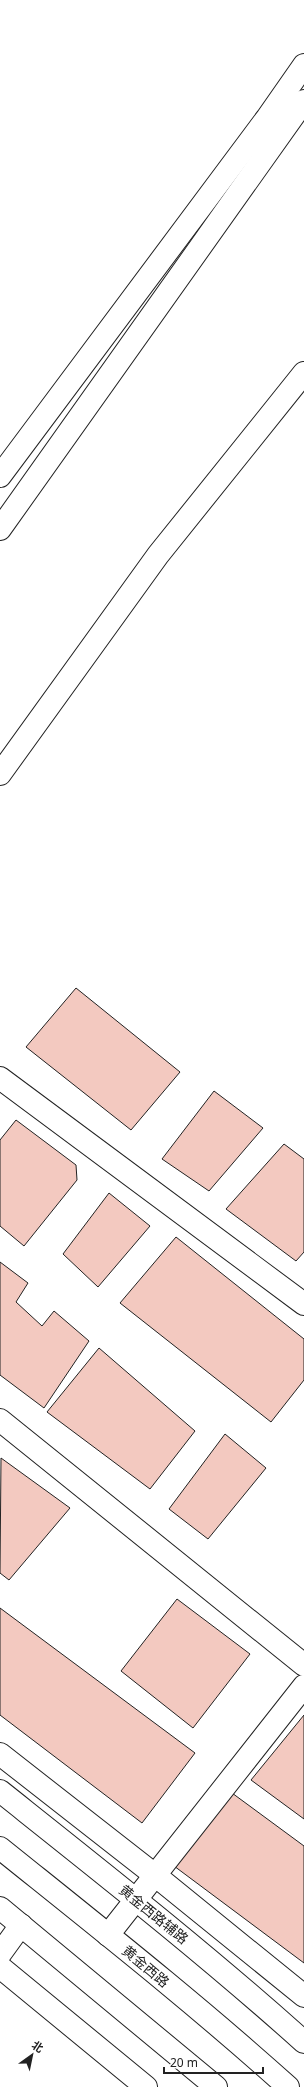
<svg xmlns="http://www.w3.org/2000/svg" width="304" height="2087" font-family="'Noto Sans','Noto Sans SC',sans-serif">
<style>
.building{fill:#f3c9c0;stroke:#222}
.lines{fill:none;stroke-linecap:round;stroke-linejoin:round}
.minor-casing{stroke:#222;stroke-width:24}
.tertiary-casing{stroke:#222;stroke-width:24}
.primary-casing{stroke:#222;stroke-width:24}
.motorway-casing{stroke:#222;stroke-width:24}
.minor{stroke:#fff;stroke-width:22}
.tertiary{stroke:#fff;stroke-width:22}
.primary{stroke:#fff;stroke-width:22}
.motorway{stroke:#fff;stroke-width:22}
.labels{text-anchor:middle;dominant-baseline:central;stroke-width:3;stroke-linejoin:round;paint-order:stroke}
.street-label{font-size:14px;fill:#222;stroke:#fff}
</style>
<rect width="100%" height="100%" fill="#fff"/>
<!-- building -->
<g class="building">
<polygon points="76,988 180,1072 131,1130 26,1047"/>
<polygon points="214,1091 263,1128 209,1191 162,1159"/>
<polygon points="16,1120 76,1165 77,1180 24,1246 0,1226 0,1140"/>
<polygon points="284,1144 304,1159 304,1252 296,1261 226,1209"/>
<polygon points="109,1193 150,1226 98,1287 63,1254"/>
<polygon points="176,1237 304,1339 304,1380 271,1422 120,1303"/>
<polygon points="0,1262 28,1283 16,1302 42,1326 54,1311 89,1341 44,1408 0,1375"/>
<polygon points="99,1348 195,1431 150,1489 47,1412"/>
<polygon points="225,1434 266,1468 208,1539 169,1509"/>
<polygon points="1,1458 70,1508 9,1580 0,1573"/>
<polygon points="177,1599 250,1654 193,1728 121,1671"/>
<polygon points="0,1608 195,1753 142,1823 0,1715"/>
<polygon points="304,1715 304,1819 251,1780"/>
<polygon points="232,1793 304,1846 304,1963 174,1866"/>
</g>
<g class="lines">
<!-- minor casing -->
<g class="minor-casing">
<g id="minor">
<polyline points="0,774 158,555 304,373"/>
<polyline points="0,1078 304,1304"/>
<polyline points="0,1420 304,1665"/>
<polyline points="0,1754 156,1876 304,1996"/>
<polyline points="108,1935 304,1686"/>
<polyline points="0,1954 21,1925"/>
</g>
</g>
<!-- tertiary casing -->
<g class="tertiary-casing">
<g id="tertiary">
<path d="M0,1791c103,82 206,163 304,251"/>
<polyline points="0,1967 146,2087"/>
</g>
</g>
<!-- primary casing -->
<g class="primary-casing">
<g id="primary">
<path d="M0,1848c97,78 196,156 288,239"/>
<polyline points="0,1908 216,2087"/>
</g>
</g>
<!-- motorway casing -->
<g class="motorway-casing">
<g id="motorway">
<polyline points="0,476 267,118 304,65"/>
<polyline points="0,529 304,101"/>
</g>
</g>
<!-- minor -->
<use href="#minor" class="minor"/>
<!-- tertiary -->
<use href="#tertiary" class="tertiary"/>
<!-- primary -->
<use href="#primary" class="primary"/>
<!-- motorway -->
<use href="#motorway" class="motorway"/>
</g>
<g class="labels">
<!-- street labels -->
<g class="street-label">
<text transform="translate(154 1914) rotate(39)">黄金西路辅路</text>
<text transform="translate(146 1966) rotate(40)">黄金西路</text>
</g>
</g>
<!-- north arrow -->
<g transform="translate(32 2055) rotate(33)" stroke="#ffffff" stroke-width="3" paint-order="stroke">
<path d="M0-3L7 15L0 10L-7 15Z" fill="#222222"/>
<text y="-6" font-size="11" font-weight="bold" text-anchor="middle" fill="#222222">北</text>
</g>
<!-- scale -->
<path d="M164 2067v6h99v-6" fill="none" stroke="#222222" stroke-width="2"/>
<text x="170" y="2067" font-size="12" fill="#222222" stroke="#ffffff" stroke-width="3" paint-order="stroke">20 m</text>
</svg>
